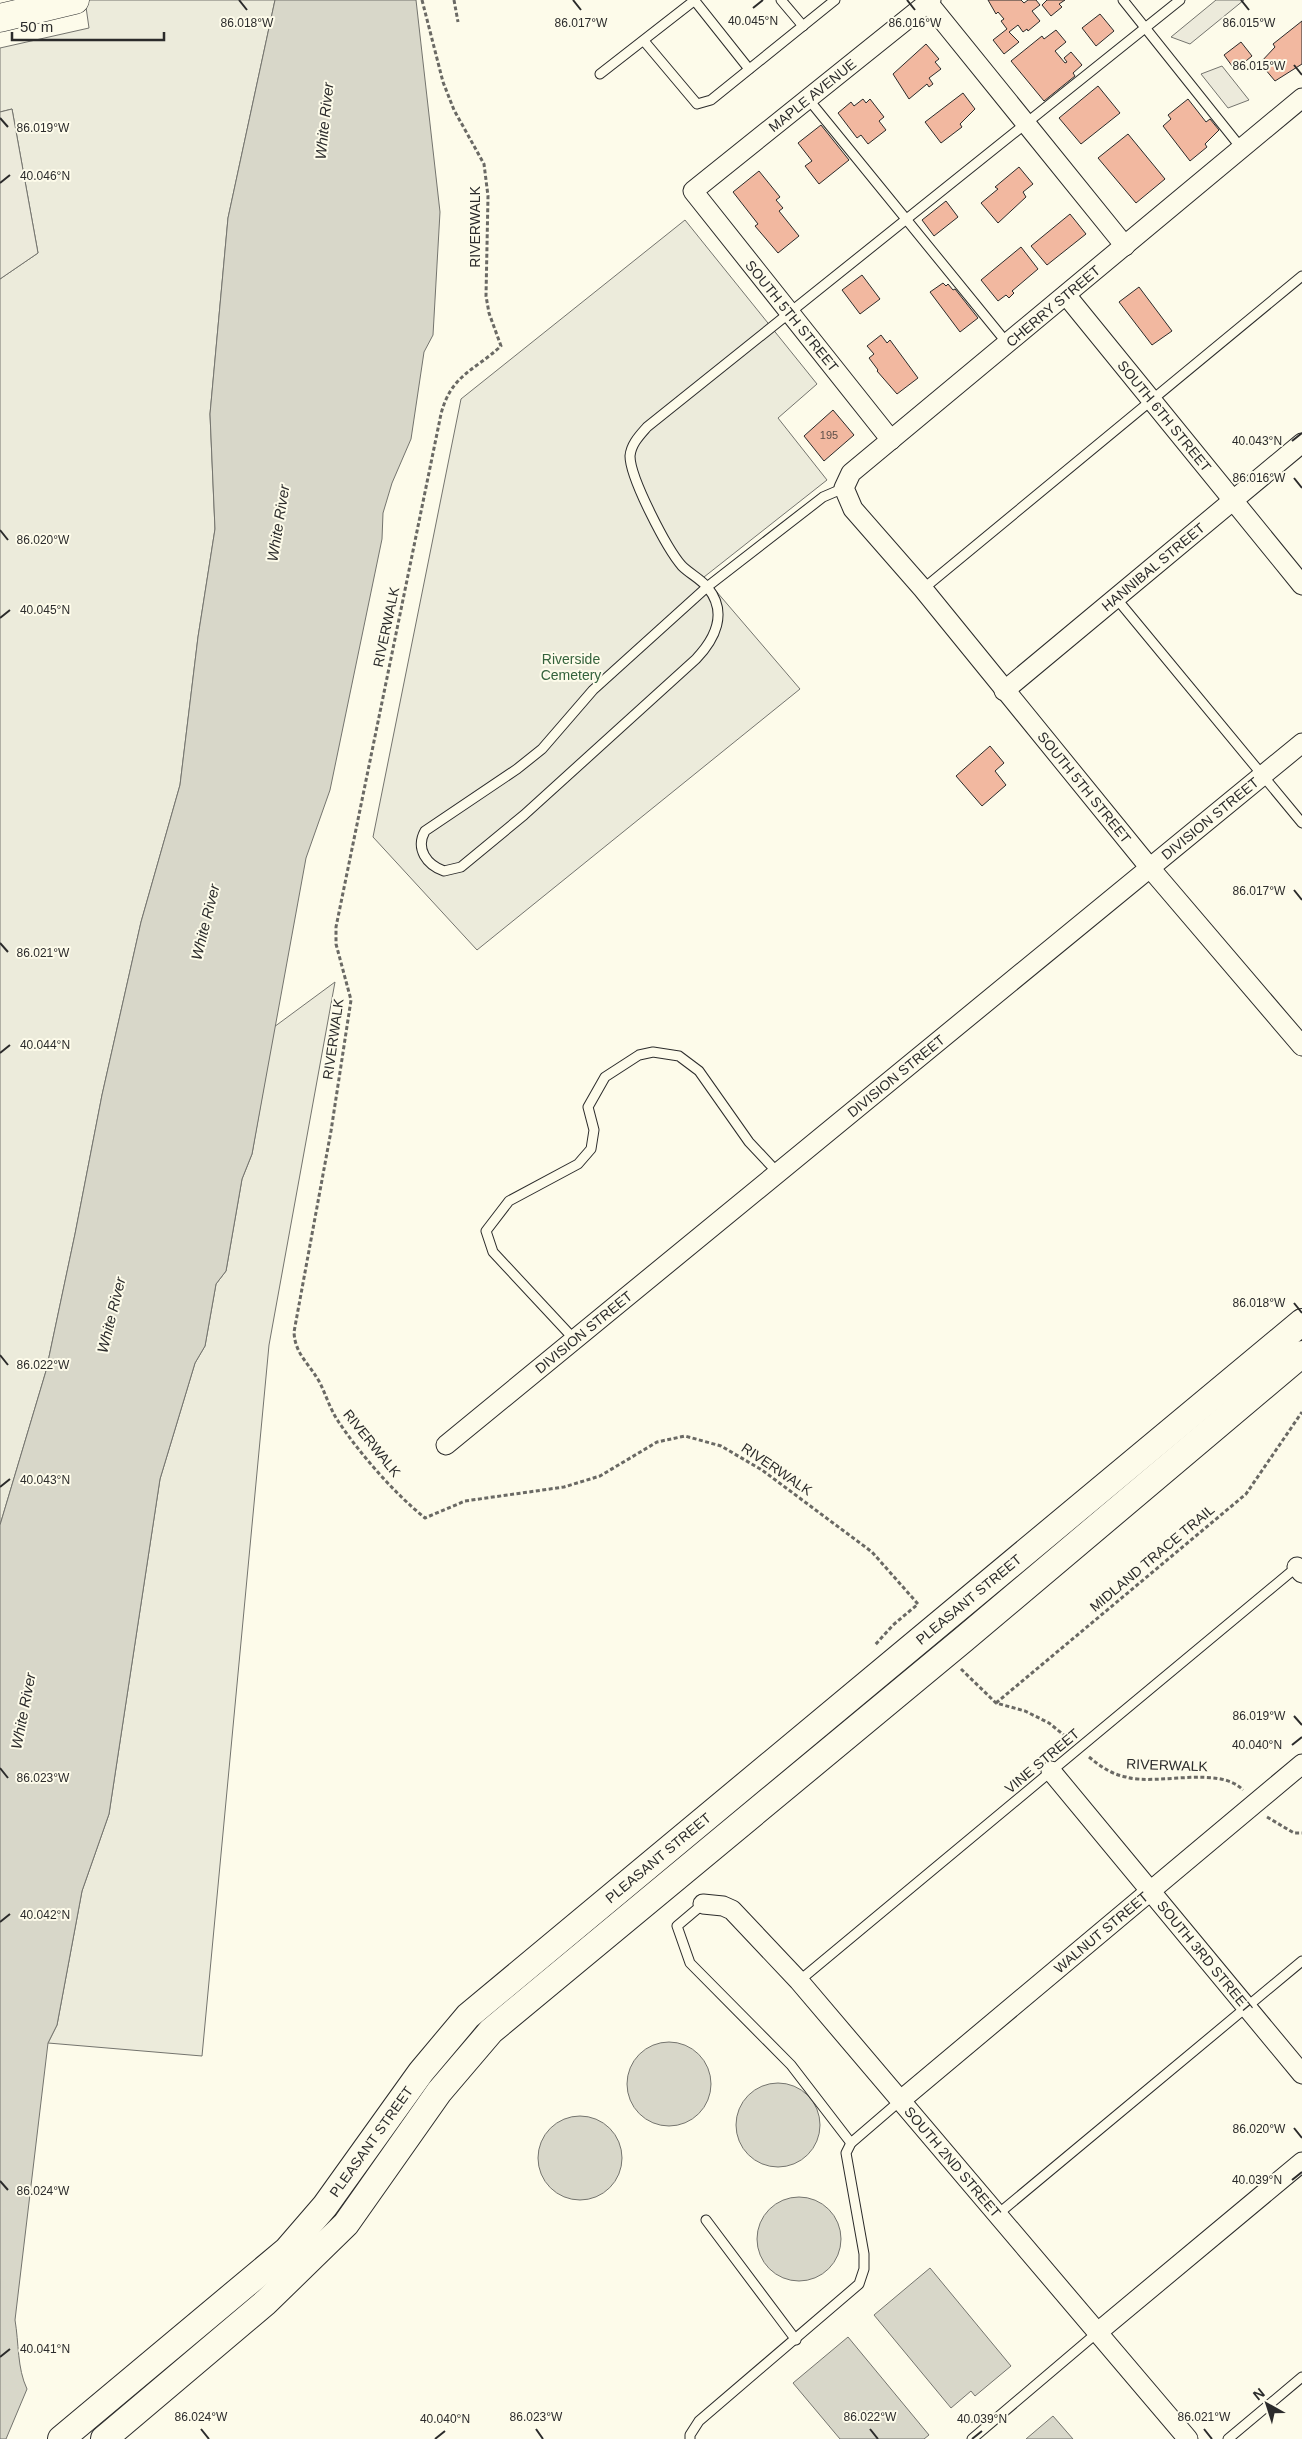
<svg xmlns="http://www.w3.org/2000/svg" width="1302" height="2439" font-family="Helvetica,sans-serif">
<style>
.green{fill:#ecebdb;stroke:#74746e}
.parking{fill:#eceadb;stroke:#74746e}
.water{fill:#d8d7c9;stroke:#74746e}
.building{fill:#f2b8a0;stroke:#2b2b2b}
.lines{fill:none;stroke-linecap:round;stroke-linejoin:round}
.lane-casing{stroke:#2b2b2b;stroke-width:11}
.street-casing{stroke:#2b2b2b;stroke-width:21}
.secondary-casing{stroke:#2b2b2b;stroke-width:28}
.primary-casing{stroke:#2b2b2b;stroke-width:29}
.path{stroke:#6a6964;stroke-width:3;stroke-dasharray:4 2.5;stroke-linecap:butt}
.lane{stroke:#fdfbea;stroke-width:9}
.street{stroke:#fdfbea;stroke-width:19}
.secondary{stroke:#fdfbea;stroke-width:26}
.primary{stroke:#fdfbea;stroke-width:28}
.ticks{fill:none;stroke:#2b2b2b;stroke-width:2}
.labels{text-anchor:middle;dominant-baseline:central;stroke-width:4;stroke-linejoin:round;paint-order:stroke}
.number-label{font-size:11px;fill:#5d4e48}
.street-label{font-size:14px;fill:#2b2b2b;stroke:#fdfbea}
.park-label{font-size:14px;fill:#34623c;stroke:#fdfbea}
.water-label{font-size:15px;font-style:italic;fill:#2b2b2b;stroke:#fdfbea}
.ticks-label{font-size:12px;text-anchor:middle;fill:#2b2b2b;stroke:#fdfbea;stroke-width:4;stroke-linejoin:round;paint-order:stroke}
</style>
<rect width="100%" height="100%" fill="#fdfbea"/>
<!-- green -->
<g class="green">
<polygon points="85,0 275,0 228,218 210,414 215,529 198,637 180,785 141,922 102,1095 75,1234 46,1371 0,1525 0,279 38,253 12,109 0,112 0,48 89,28"/>
<polygon points="685,220 817,384 778,418 827,480 704,577 800,689 477,950 373,837 461,399"/>
<polygon points="335,982 269,1345 202,2056 48,2043 57,2025 82,1891 109,1814 160,1479 195,1363 205,1346 216,1284 226,1271 242,1179 252,1154 274,1027"/>
</g>
<!-- parking -->
<g class="parking">
<polygon points="1216,0 1244,0 1190,44 1171,37"/>
<polygon points="1222,66 1249,100 1228,108 1201,74"/>
<polygon points="12,109 38,253 0,279 0,112"/>
</g>
<!-- water -->
<g class="water">
<path d="M275,0h141l24,212 -7,123 -9,17 -13,87 -19,44 -9,30 -1,26 -52,251 -24,68 -54,296 -10,25 -16,92 -10,13 -11,62 -10,17 -35,116 -51,335 -27,77 -25,134 -9,18 -33,277c4,23 2,48 12,69l-21,50h-6v-914l46,-154 29,-137 27,-139 39,-173 39,-137 18,-148 17,-108 -5,-115 18,-196z"/>
<circle cx="669" cy="2084" r="42"/>
<circle cx="778" cy="2125" r="42"/>
<circle cx="580" cy="2158" r="42"/>
<circle cx="799" cy="2239" r="42"/>
<polygon points="930,2268 1011,2366 975,2396 971,2391 951,2408 874,2315"/>
<polygon points="848,2337 929,2435 924,2439 840,2439 793,2383"/>
<polygon points="1053,2416 1073,2439 1026,2439"/>
</g>
<!-- building -->
<g class="building">
<polygon points="988,0 1021,0 1024,3 1028,0 1036,0 1040,5 1032,11 1040,21 1028,31 1027,29 1023,32 1018,25 1009,32 1019,42 1004,54 993,40 1007,29 1001,21 1004,19 998,12 996,14"/>
<polygon points="1047,0 1065,0 1059,4 1062,7 1051,16 1042,5"/>
<polygon points="1100,14 1114,31 1096,46 1082,28"/>
<polygon points="1302,21 1302,64 1275,81 1260,63 1275,47 1273,44"/>
<polygon points="1056,30 1066,42 1055,51 1065,63 1067,62 1064,58 1071,52 1082,65 1073,73 1075,76 1044,101 1011,61 1042,36 1044,39"/>
<polygon points="1241,42 1252,56 1235,70 1224,55"/>
<polygon points="926,44 939,59 935,62 941,69 929,78 933,84 929,87 927,84 909,99 893,74"/>
<polygon points="1098,86 1120,113 1081,144 1059,118"/>
<polygon points="963,93 975,109 960,124 962,127 941,143 925,122"/>
<polygon points="863,99 866,103 870,99 884,117 879,121 886,130 868,144 861,135 857,138 838,113 851,102 854,106"/>
<polygon points="1188,99 1206,122 1210,119 1219,130 1205,144 1207,147 1190,161 1163,126 1171,119 1168,115"/>
<polygon points="821,125 849,160 819,184 805,166 812,161 798,143"/>
<polygon points="1128,134 1165,179 1136,203 1098,158"/>
<polygon points="1019,167 1033,184 1023,192 1026,197 998,223 981,203 998,189 995,187"/>
<polygon points="759,171 780,197 776,200 783,208 779,211 799,236 778,253 755,226 758,224 733,192"/>
<polygon points="946,201 958,217 934,236 922,220"/>
<polygon points="1070,214 1086,234 1047,265 1031,246"/>
<polygon points="1021,247 1038,269 1012,291 1014,293 1009,298 1006,295 998,301 981,280"/>
<polygon points="862,275 880,299 860,314 842,290"/>
<polygon points="943,283 946,286 948,284 953,290 955,289 978,318 960,332 930,292"/>
<polygon points="1139,287 1172,331 1152,345 1119,302"/>
<polygon points="881,335 887,343 890,340 918,378 897,394 877,371 878,370 869,358 874,354 867,346"/>
<polygon points="833,410 854,435 824,461 804,436"/>
<polygon points="990,746 1004,763 995,771 1006,785 982,806 956,776"/>
</g>
<g class="lines">
<!-- lane casing -->
<g class="lane-casing">
<g id="lane">
<polyline points="781,0 803,26"/>
<polyline points="1123,0 1242,149"/>
<polyline points="695,1 749,69"/>
<polyline points="644,41 697,104 711,100 835,0"/>
<polyline points="600,74 695,0"/>
<polyline points="809,100 1007,343"/>
<path d="M844,488l-21,9 -116,90 -114,103 -51,59 -25,20 -92,62c-10,18 2,34 19,40l17,-4 63,-52 172,-156c19,-20 32,-46 12,-71 -7,-9 -18,-14 -26,-22 -15,-17 -52,-88 -52,-110 1,-12 10,-21 17,-29l533,-427"/>
<polyline points="923,589 1302,276"/>
<polyline points="1116,598 1302,823"/>
<polyline points="574,1339 493,1252 486,1231 509,1201 578,1164 591,1149 594,1130 588,1107 605,1077 639,1055 653,1052 679,1056 699,1071 749,1142 778,1173"/>
<polyline points="703,1904 677,1926 690,1963 791,2065 851,2143"/>
<polyline points="799,1981 1298,1566"/>
<polyline points="998,2214 1302,1961"/>
<polyline points="706,2220 796,2340"/>
<polyline points="690,2439 690,2435 699,2421 859,2284 864,2269 864,2254 846,2153 851,2143 901,2100"/>
<polyline points="972,2439 1098,2332"/>
<polyline points="1228,2439 1302,2377"/>
</g>
</g>
<!-- street casing -->
<g class="street-casing">
<g id="street">
<polyline points="926,0 1125,246"/>
<path id="s1" d="M1302,98l-451,375 -7,15 9,21 70,80 227,279 152,178"/>
<path id="s2" d="M1066,295l236,290"/>
<path id="s3" d="M891,440l-198,-249 238,-191"/>
<path id="s4" d="M1004,691l298,-248"/>
<path id="s5" d="M446,1445l856,-702"/>
<polyline points="1297,1567 1302,1573"/>
<path id="s6" d="M1051,1771l251,303"/>
<path id="s7" d="M703,1904l20,2 9,4 67,71 389,458"/>
<path id="s8" d="M901,2100l401,-336"/>
<polyline points="1098,2332 1302,2162"/>
</g>
</g>
<!-- secondary casing -->
<g class="secondary-casing">
<g id="secondary">
<path id="s9" d="M61,2439l226,-189 38,-44 96,-134 47,-56 834,-694"/>
<polyline points="104,2439 266,2302 346,2224 439,2092 491,2031 964,1639 1302,1354"/>
</g>
</g>
<!-- primary casing -->
<g class="primary-casing">
<polyline id="primary" points="0,18 75,0"/>
</g>
<!-- path -->
<g class="path">
<path d="M422,0l21,82 11,28 30,54 4,32 -2,100 3,17 12,33c-27,25 -50,29 -60,68l-105,513v17l15,56 -20,131 -37,201c1,23 16,32 26,51 6,12 10,26 18,38 22,33 56,72 87,97l40,-17 99,-14 36,-11 57,-34 28,-6 36,10 41,24 110,82 46,52 -25,21 -18,20"/>
<polyline points="454,0 458,22"/>
<polyline points="961,1669 996,1703 1025,1711 1049,1723 1069,1739"/>
<polyline points="996,1703 1246,1494 1302,1412"/>
<path d="M1089,1757c11,9 22,17 37,20 32,9 93,-12 117,13"/>
<polyline points="1267,1817 1294,1833 1302,1833"/>
</g>
<!-- lane -->
<use href="#lane" class="lane"/>
<!-- street -->
<use href="#street" class="street"/>
<!-- secondary -->
<use href="#secondary" class="secondary"/>
<!-- primary -->
<use href="#primary" class="primary"/>
</g>
<!-- ticks -->
<path class="ticks" d="M239,0l8,10M573,0l8,10M907,0l8,10M1241,0l8,10M753,8l10,-8M1294,65l8,10M0,118l8,9M0,183l10,-8M1292,441l10,-8M1294,478l8,10M0,530l8,10M0,618l10,-8M1294,890l8,10M0,943l8,9M0,1053l10,-8M1294,1303l8,10M0,1355l8,10M0,1487l10,-8M1294,1716l8,9M1292,1745l10,-8M0,1768l8,10M0,1922l10,-8M1294,2128l8,10M1292,2180l10,-8M0,2181l8,9M0,2357l10,-8M201,2429l8,10M536,2429l7,10M870,2429l8,10M1204,2429l8,10M435,2439l10,-8M972,2439l10,-8"/>
<g class="labels">
<!-- number labels -->
<g class="number-label">
<text x="829" y="435">195</text>
</g>
<!-- street labels -->
<g class="street-label">
<text stroke="none"><textPath href="#s3" startOffset="471">MAPLE AVENUE</textPath></text>
<text transform="translate(475 227) rotate(-90)">RIVERWALK</text>
<text transform="translate(1053 306) rotate(-40)">CHERRY STREET</text>
<text transform="translate(792 316) rotate(51)">SOUTH 5TH STREET</text>
<text stroke="none"><textPath href="#s2" startOffset="156">SOUTH 6TH STREET</textPath></text>
<text stroke="none"><textPath href="#s4" startOffset="194">HANNIBAL STREET</textPath></text>
<text transform="translate(386 627) rotate(-78)">RIVERWALK</text>
<text stroke="none"><textPath href="#s1" startOffset="988">SOUTH 5TH STREET</textPath></text>
<text stroke="none"><textPath href="#s5" startOffset="988">DIVISION STREET</textPath></text>
<text transform="translate(333 1039) rotate(-82)">RIVERWALK</text>
<text stroke="none"><textPath href="#s5" startOffset="582">DIVISION STREET</textPath></text>
<text stroke="none"><textPath href="#s5" startOffset="178">DIVISION STREET</textPath></text>
<text transform="translate(372 1443) rotate(51)">RIVERWALK</text>
<text transform="translate(777 1469) rotate(34)">RIVERWALK</text>
<text transform="translate(1152 1558) rotate(-40)">MIDLAND TRACE TRAIL</text>
<text stroke="none"><textPath href="#s9" startOffset="1242">PLEASANT STREET</textPath></text>
<text transform="translate(1042 1761) rotate(-40)">VINE STREET</text>
<text transform="translate(1167 1765) rotate(2)">RIVERWALK</text>
<text stroke="none"><textPath href="#s9" startOffset="838">PLEASANT STREET</textPath></text>
<text stroke="none"><textPath href="#s8" startOffset="261">WALNUT STREET</textPath></text>
<text stroke="none"><textPath href="#s6" startOffset="241">SOUTH 3RD STREET</textPath></text>
<text stroke="none"><textPath href="#s9" startOffset="432">PLEASANT STREET</textPath></text>
<text stroke="none"><textPath href="#s7" startOffset="365">SOUTH 2ND STREET</textPath></text>
</g>
<!-- park labels -->
<g class="park-label">
<text x="571" y="659">Riverside<tspan x="571" dy="16">Cemetery</tspan></text>
</g>
<!-- water labels -->
<g class="water-label">
<text transform="translate(324 121) rotate(-84)">White River</text>
<text transform="translate(278 523) rotate(-81)">White River</text>
<text transform="translate(205 922) rotate(-76)">White River</text>
<text transform="translate(111 1315) rotate(-76)">White River</text>
<text transform="translate(23 1711) rotate(-79)">White River</text>
</g>
</g>
<g class="ticks-label">
<text x="753" y="25">40.045°N</text>
<text x="915" y="27">86.016°W</text>
<text x="247" y="27">86.018°W</text>
<text x="581" y="27">86.017°W</text>
<text x="1249" y="27">86.015°W</text>
<text x="1259" y="70">86.015°W</text>
<text x="43" y="132">86.019°W</text>
<text x="45" y="180">40.046°N</text>
<text x="1257" y="445">40.043°N</text>
<text x="1259" y="482">86.016°W</text>
<text x="43" y="544">86.020°W</text>
<text x="45" y="614">40.045°N</text>
<text x="1259" y="895">86.017°W</text>
<text x="43" y="957">86.021°W</text>
<text x="45" y="1049">40.044°N</text>
<text x="1259" y="1307">86.018°W</text>
<text x="43" y="1369">86.022°W</text>
<text x="45" y="1484">40.043°N</text>
<text x="1259" y="1720">86.019°W</text>
<text x="1257" y="1749">40.040°N</text>
<text x="43" y="1782">86.023°W</text>
<text x="45" y="1919">40.042°N</text>
<text x="1259" y="2133">86.020°W</text>
<text x="1257" y="2184">40.039°N</text>
<text x="43" y="2195">86.024°W</text>
<text x="45" y="2353">40.041°N</text>
<text x="201" y="2421">86.024°W</text>
<text x="536" y="2421">86.023°W</text>
<text x="870" y="2421">86.022°W</text>
<text x="1204" y="2421">86.021°W</text>
<text x="445" y="2423">40.040°N</text>
<text x="982" y="2423">40.039°N</text>
</g>
<!-- north arrow -->
<g transform="translate(1267 2404) rotate(321)" stroke="#fdfbea" stroke-width="4" paint-order="stroke">
<path d="M0-4L9 19L0 12L-9 19Z" fill="#2b2b2b"/>
<text y="-8" font-size="14" font-weight="bold" text-anchor="middle" fill="#2b2b2b">N</text>
</g>
<!-- scale -->
<path d="M12 32v8h152v-8" fill="none" stroke="#2b2b2b" stroke-width="2.5"/>
<text x="20" y="32" font-size="15" fill="#2b2b2b" stroke="#fdfbea" stroke-width="4" paint-order="stroke">50 m</text>
</svg>
